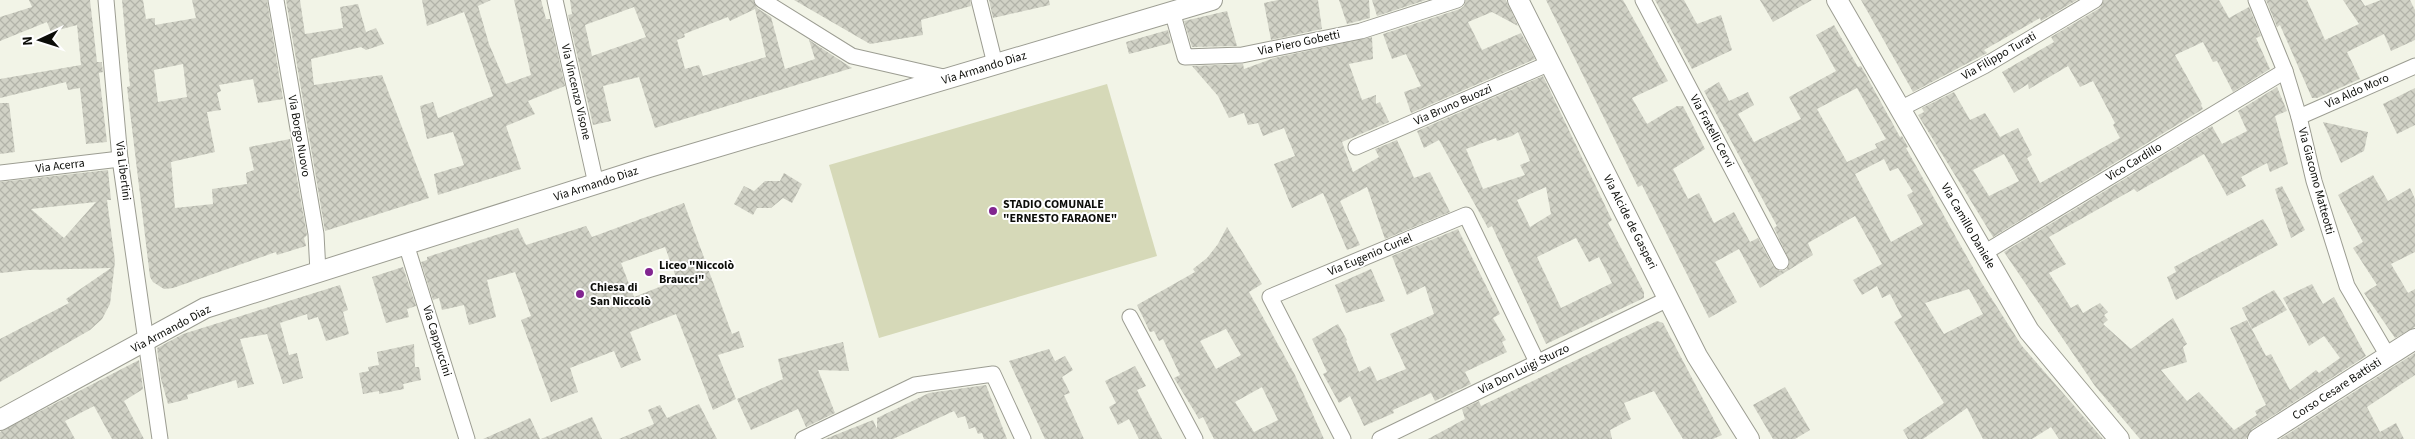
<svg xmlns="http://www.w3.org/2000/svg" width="2415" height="439" font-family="'Source Sans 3',sans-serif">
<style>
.green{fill:#d6d9b8}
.building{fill:url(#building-cross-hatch);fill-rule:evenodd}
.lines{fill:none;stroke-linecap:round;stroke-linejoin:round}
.street-casing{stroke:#9c9d92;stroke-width:17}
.secondary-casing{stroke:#9c9d92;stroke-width:22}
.street{stroke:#fff;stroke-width:15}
.secondary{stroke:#fff;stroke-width:20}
.poi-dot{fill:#822590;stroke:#fff;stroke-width:2}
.labels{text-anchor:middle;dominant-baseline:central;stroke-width:4;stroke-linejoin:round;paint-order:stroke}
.street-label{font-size:12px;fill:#0c0d09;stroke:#fff}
.poi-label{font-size:12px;font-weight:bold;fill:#0c0d09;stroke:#fff;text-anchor:start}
</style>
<defs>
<pattern id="building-cross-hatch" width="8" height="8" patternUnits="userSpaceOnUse" patternTransform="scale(1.25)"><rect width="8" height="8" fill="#d1d2c6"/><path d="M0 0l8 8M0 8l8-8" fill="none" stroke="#b2b3a9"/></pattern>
</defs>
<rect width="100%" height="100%" fill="#f2f4e7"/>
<!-- green -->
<polygon class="green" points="1107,84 1157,256 879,338 829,165"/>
<!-- building -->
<g class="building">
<polygon points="29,0 90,0 97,62 102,62 102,65 103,72 99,73 107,142 86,144 80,88 68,90 66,82 0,98 0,79 81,65 77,25 51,32 47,22 0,41 0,17 32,7"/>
<path d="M122,0h21l3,19 9,-1v7l41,-7 -4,-18h75l16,99 -25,4 -5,-24 -34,6 2,6 -4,2 4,17 -14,2 8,40 -44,10 4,46 38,-4 -1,-15 35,-5 -1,-11 8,-3 -5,-23 41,-8 17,96 -3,3 2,8 -29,9 -1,-3 -103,36 -9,1 -11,-7 -3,-5 -23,-190 3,-1zM183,64l4,33 -29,5 -4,-32z"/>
<polygon points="286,0 300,0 305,34 343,28 340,7 358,4 366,32 376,28 384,44 366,50 361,47 311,59 314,85 382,75 429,198 325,231"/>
<polygon points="422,0 491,0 478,6 489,44 506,84 531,75 514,0 541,0 546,19 550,19 565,86 528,101 535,114 506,126 521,169 438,195 434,174 464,165 453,132 427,139 420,106 433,102 438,118 493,96 464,12 427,26"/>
<path d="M570,0h183l4,8 14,9 14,52 30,-10 -6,-19 43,28 -197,60 -16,-51 -36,9 8,35 -18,4 -25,-110 4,-1zM634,7l12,30 -54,19 -7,-31zM755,9l11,48 -63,19 -4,-11 -14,4 -8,-29 8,-3 -1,-3 44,-17 2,4z"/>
<polygon points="794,0 970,0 971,6 921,20 923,35 870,44"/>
<polygon points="989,0 1049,0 1050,5 993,18"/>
<polygon points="1278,0 1318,0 1322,29 1271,40 1264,3"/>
<polygon points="1339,0 1369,0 1370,18 1347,24"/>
<polygon points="1372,0 1426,0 1377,16"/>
<polygon points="1466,0 1506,0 1518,26 1492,12 1468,22 1482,50 1521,33 1535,59 1411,113 1404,92 1421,86 1406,54 1392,59 1383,34 1460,9 1464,6"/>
<path d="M1546,0h77l45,81 -36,17 15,26 30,-18h6l22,43 -32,20 15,30 11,-6 15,30 20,-11 16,30 8,-4 15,28 7,5 6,-1 4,-8 -16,-34 3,-2 -73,-135 15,-9 10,19 19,-9 6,13 -16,9 16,28 47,-23 -12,-22 47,-26 -20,-36 18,-10 24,42 3,-1 39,71 2,-1 6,11 -2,1 75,134 41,64 81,93h-44l-8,-12 -19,12h-49l-16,-31 -44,31h-15l-5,-9 41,-27 -50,-81 8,-5 -12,-23 -8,4 -5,-12 -15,9 -9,-15 29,-16 -27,-48 -47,27 5,12 -53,33 -21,-39 -24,13 22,40 -28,16 -67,-133 -4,2zM1857,88l29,51 -11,5 2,4 -30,14 -30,-53zM1884,159l6,12 8,-3 15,24 -6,3 16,29 -32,18 -36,-68zM1969,289l14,25 -39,20 -19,-31z"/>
<polygon points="1655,0 1684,0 1697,24 1721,15 1732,50 1692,69"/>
<polygon points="1760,0 1812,0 1773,22"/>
<polygon points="1861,0 2077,0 2041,21 2040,18 1984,50 1987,53 1913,92"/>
<path d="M2104,0h115l10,18 20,-11 12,29 -5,2 14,31 -37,23 -16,-31 -4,1 -10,-20 -28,13 27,49 -1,1 2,4 -210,128 -75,-122 6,-3 -2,-4 32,-16 16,28 15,-7 15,24 18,-9 14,27 -5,3 13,25 80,-45 -7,-13 2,-2 -22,-42 -13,6 -12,-21 -39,23 -1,-5 -14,9 -12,-21 52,-30 -3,-5 49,-29zM2004,154l15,27 -30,15 -16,-26z"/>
<polygon points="2266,0 2307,0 2325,40 2359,24 2343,0 2361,0 2365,6 2381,0 2410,0 2415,10 2415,40 2391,51 2384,34 2347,52 2360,79 2317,98 2312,98 2280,25 2277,27"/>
<polygon points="1227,11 1237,46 1192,47 1184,21"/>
<polygon points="1168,30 1171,43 1129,54 1126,42"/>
<polygon points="1372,37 1373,59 1349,64 1362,100 1376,95 1376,104 1380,102 1389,122 1342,142 1353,172 1379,157 1375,149 1397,140 1414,178 1430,172 1450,212 1385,239 1367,187 1340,201 1360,245 1347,250 1323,193 1292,208 1274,164 1295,156 1284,128 1263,136 1258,123 1248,125 1244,113 1229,118 1218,96 1192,66 1243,64 1244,69 1274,58"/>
<path d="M1543,76l69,144 -4,3 36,69v6l-98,46 -54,-118 -4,2 -49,-88 -15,8 -7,-17zM1518,132l12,29 -10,4 5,10 -42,14 -17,-40 30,-11 1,3 15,-5zM1546,187l5,27 -21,13 -13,-27zM1576,238l13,24 10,-5 13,26 -51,25 -24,-51z"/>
<polygon points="2277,87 2287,111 2275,116 2288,164 2270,172 2267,163 2241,177 2246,186 2227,196 2204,154 2137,192 2134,189 2049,237 2066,264 2049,273 2071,308 2078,304 2083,313 2100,303 2108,312 2104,315 2108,320 2103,324 2131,349 2173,318 2187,344 2183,347 2187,362 2161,370 2187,401 2199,392 2234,430 2257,415 2255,411 2266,405 2230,328 2247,320 2266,356 2271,354 2290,390 2316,370 2319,373 2340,358 2324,336 2309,346 2283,298 2312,284 2323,304 2334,297 2366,356 2252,429 2246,439 2140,439 2095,386 2004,252 2212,126 2222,144 2247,131 2238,111"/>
<polygon points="2415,88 2415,125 2397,134 2383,104"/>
<polygon points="0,103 9,103 15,152 0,154"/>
<polygon points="2323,122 2368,132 2364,151 2341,163"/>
<path d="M108,170l3,30h-4l8,61 -5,43 -8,15 -12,11 -90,52v-43l69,-36 -3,-4 45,-31 -82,2 -29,3v-91zM96,202l-32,36 -33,-29z"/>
<polygon points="784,173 802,184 792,203 783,198 771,208 757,208 753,215 734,204 744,186 754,191 765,181 780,181"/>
<polygon points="2373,175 2388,201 2410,188 2415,199 2415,252 2391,264 2408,293 2415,289 2415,327 2395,338 2364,293 2377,285 2353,248 2363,242 2338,195"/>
<polygon points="2282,186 2305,230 2291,238 2275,189"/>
<path d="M684,203l48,131 7,-3 5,16 -26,8 18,44 -23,11 -37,-96 -46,18 11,28 -20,8 -7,-17 -44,17 8,24 -27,10 -30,-82 10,-4 -16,-44 -28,8 9,37 -27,8 -5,-20 -22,5 -3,-12 -6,2 -12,-38 6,-2v-3l91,-29 8,17 60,-19 6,11zM665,247l12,33 -43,17 -13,-34z"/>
<polygon points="2263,219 2278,245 2176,300 2167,277 2176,272 2174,267"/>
<path d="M1227,227l35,57 -13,8 46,83 29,64h-110l-11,-22 -4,2 -25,-41 6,-3 -17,-36 -4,2 -5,-10 -4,1 -13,-27 58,-33 -2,-3 14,-11 11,-14zM1226,329l15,26 -25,14 -16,-28zM1262,387l16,33 -24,12 -19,-30z"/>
<polygon points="1458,229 1500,314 1493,318 1506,340 1502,342 1507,352 1465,372 1471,384 1435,401 1431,393 1393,410 1394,413 1364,426 1350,396 1339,403 1323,374 1327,372 1312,339 1338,324 1347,340 1346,341 1359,372 1370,366 1377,381 1406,369 1390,334 1434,314 1425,286 1407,295 1392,256"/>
<polygon points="403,267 416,306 407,309 409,317 386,323 372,277"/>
<polygon points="1371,269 1385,301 1346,313 1335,285"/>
<polygon points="340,285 348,310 343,312 349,334 326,341 318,317 308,320 307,314 280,323 289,355 297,353 303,378 283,384 267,334 240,339 254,384 238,388 236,380 187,395 188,399 168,404 161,379 157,348 183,334"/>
<polygon points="2274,290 2287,310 2252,329 2242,308"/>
<polygon points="1657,321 1663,323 1722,435 1713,439 1683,439 1654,391 1624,403 1631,419 1610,430 1612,439 1428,439 1465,419 1462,409 1479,401 1481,406"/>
<polygon points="843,342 849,371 818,370 835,413 806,427 798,409 751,430 737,399 783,379 778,359"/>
<polygon points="414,344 415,367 419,367 421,380 403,384 404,389 379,394 379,391 363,394 359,373 369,371 368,367 379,365 377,352"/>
<polygon points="1049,349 1055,361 1065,356 1073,370 1062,377 1070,393 1064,395 1084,439 1045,439 1009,361"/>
<polygon points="2415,353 2415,375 2367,407 2380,432 2396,423 2404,439 2280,439"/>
<polygon points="139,360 143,389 124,401 144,439 112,439 94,406 65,421 75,439 0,439 0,432"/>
<polygon points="1135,366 1146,386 1137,390 1162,439 1139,439 1129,419 1118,425 1109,407 1116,403 1105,381"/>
<polygon points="986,385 1007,439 984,439 982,433 978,434 975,427 969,429 965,416 958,418 954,411 893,439 825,439 873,420 877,429 877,418 929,393"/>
<polygon points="1785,387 1810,430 1795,439 1773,439 1753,405"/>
<polygon points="699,404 717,439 619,439 654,424 648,410 660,405 667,418"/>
<polygon points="592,417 602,439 541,439"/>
<polygon points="530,418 540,439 483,439"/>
</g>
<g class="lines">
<!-- street casing -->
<g class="street-casing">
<g id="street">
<polyline points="106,0 120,159 160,439"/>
<polyline points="276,0 316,234 318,272"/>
<polyline points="555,0 596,184"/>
<polyline points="762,0 852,56 948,78"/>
<polyline points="979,0 995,64"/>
<polyline points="1643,0 1781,262"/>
<polyline points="2256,0 2285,71 2299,117 2314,181 2347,286 2388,356"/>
<polyline points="1172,11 1185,57 1242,55 1361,31 1457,0"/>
<polyline points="1900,109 1984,66 2095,0"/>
<polyline points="2299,117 2415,66"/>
<polyline points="1356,147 1550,63"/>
<polyline points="0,173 120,159"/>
<polyline points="406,244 467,439"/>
<polyline points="1984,253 2285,71"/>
<polyline points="1130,317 1195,439"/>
<polyline points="803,439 915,385 993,374 1023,439"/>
<polyline points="1343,439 1270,297 1466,215 1537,362"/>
<polyline points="1380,439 1668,299"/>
</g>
</g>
<!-- secondary casing -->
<g class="secondary-casing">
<g id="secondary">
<polyline points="1518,0 1697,356 1749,439"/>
<polyline points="1837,0 2029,331 2119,439"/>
<polyline points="0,420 205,308 649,167 1212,0"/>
<polyline points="2258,439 2415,339"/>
</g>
</g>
<!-- street -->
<use href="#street" class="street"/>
<!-- secondary -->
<use href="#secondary" class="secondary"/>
</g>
<!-- markers -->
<g class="poi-dot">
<circle cx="993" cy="211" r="5"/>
<circle cx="649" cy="272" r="5"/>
<circle cx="580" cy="294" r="5"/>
</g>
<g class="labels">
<!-- street labels -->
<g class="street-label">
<text transform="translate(1299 43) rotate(-12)">Via Piero Gobetti</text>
<text transform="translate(1999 56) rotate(-30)">Via Filippo Turati</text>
<text transform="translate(984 68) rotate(-17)">Via Armando Diaz</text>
<text transform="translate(2357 91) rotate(-24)">Via Aldo Moro</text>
<text transform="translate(576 92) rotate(77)">Via Vincenzo Visone</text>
<text transform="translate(1453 105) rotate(-24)">Via Bruno Buozzi</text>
<text transform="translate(1712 131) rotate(62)">Via Fratelli Cervi</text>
<text transform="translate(299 136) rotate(80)">Via Borgo Nuovo</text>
<text transform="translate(2134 162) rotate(-31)">Vico Cardillo</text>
<text transform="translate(60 166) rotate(-7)">Via Acerra</text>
<text transform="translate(123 171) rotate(83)">Via Libertini</text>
<text transform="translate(2316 181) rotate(75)">Via Giacomo Matteotti</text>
<text transform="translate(596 184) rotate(-18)">Via Armando Diaz</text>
<text transform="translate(1630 222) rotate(63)">Via Alcide de Gasperi</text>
<text transform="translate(1968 226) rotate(60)">Via Camillo Daniele</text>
<text transform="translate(1370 255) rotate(-23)">Via Eugenio Curiel</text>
<text transform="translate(171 329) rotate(-28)">Via Armando Diaz</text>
<text transform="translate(437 341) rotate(73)">Via Cappuccini</text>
<text transform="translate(1524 369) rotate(-26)">Via Don Luigi Sturzo</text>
<text transform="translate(2337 389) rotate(-33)">Corso Cesare Battisti</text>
</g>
<!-- poi labels -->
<g class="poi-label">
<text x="1003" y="204">STADIO COMUNALE<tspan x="1003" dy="14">"ERNESTO FARAONE"</tspan></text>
<text x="659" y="265">Liceo "Niccolò<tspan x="659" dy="14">Braucci"</tspan></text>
<text x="590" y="287">Chiesa di<tspan x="590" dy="14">San Niccolò</tspan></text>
</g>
</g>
<!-- north arrow -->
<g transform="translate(40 40) rotate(266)" stroke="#ffffff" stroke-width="4" paint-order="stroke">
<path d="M0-4L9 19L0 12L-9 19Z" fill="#0c0d09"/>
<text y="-8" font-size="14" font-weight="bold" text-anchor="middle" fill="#0c0d09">N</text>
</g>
</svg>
